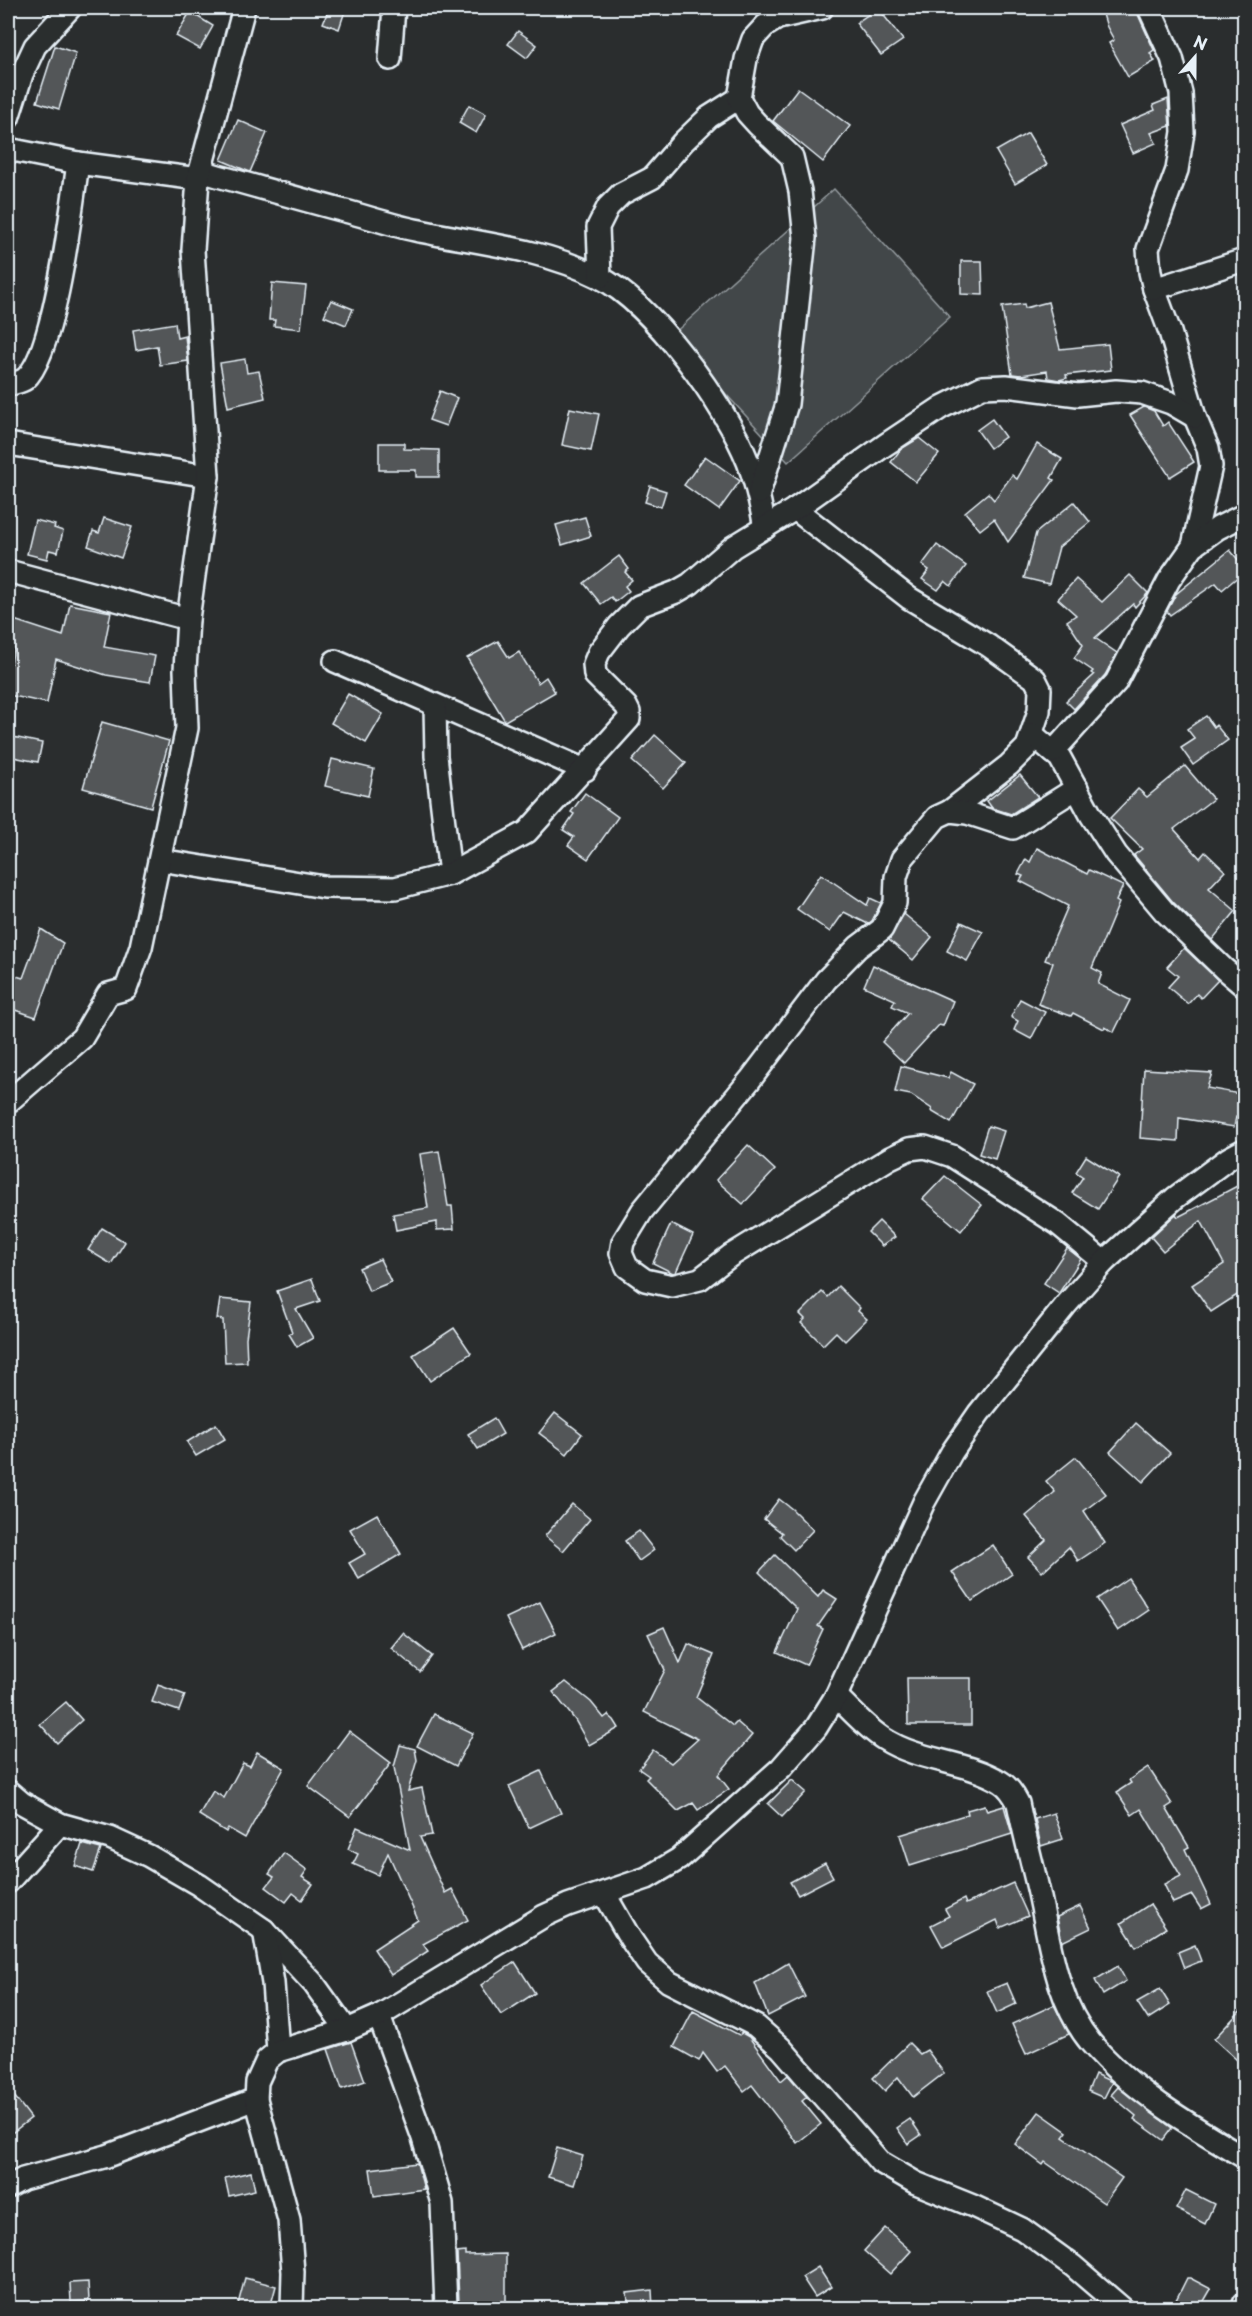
<svg xmlns="http://www.w3.org/2000/svg" width="1252" height="2316" font-family="'Playpen Sans',sans-serif">
<style>
.green{fill:#424648;stroke:#959ca0;stroke-width:1.5}
.building{fill:#535759;stroke:#e8f1f8;stroke-width:1.5}
.lines{fill:none;stroke-linecap:round;stroke-linejoin:round}
.minor-casing{stroke:#e8f1f8;stroke-width:26}
.minor{stroke:#2a2d2e;stroke-width:21}
</style>
<rect width="100%" height="100%" fill="#2a2d2e"/>
<filter id="ink" filterUnits="userSpaceOnUse"><feTurbulence type="fractalNoise" baseFrequency=".0167" numOctaves="2"/><feDisplacementMap in="SourceGraphic" scale="12" xChannelSelector="R" yChannelSelector="G"/><feConvolveMatrix kernelMatrix="1 2 1 2 8 2 1 2 1" color-interpolation-filters="sRGB"/></filter>
<g filter="url(#ink)">
<!-- green -->
<polygon class="green" points="834,189 950,317 788,462 672,335"/>
<!-- building -->
<g class="building">
<polygon points="329,8 346,8 339,29 323,23"/>
<polygon points="878,8 903,40 881,55 856,23"/>
<polygon points="1101,8 1135,8 1154,50 1150,53 1155,61 1128,77 1109,43 1114,40 1107,27"/>
<polygon points="190,12 213,26 200,49 176,36"/>
<polygon points="518,31 537,45 527,58 508,44"/>
<polygon points="55,46 76,53 59,109 37,102"/>
<polygon points="798,88 850,126 823,162 773,121"/>
<polygon points="1168,99 1170,126 1151,133 1156,143 1133,153 1120,125 1155,110 1153,105"/>
<polygon points="469,105 486,114 476,133 459,123"/>
<polygon points="238,120 267,133 250,172 221,160"/>
<polygon points="1028,133 1047,165 1015,184 996,151"/>
<polygon points="961,261 982,261 983,295 961,294"/>
<polygon points="272,283 306,286 301,329 274,326 275,320 269,320"/>
<polygon points="331,300 353,309 346,325 324,316"/>
<polygon points="1048,302 1060,349 1108,344 1111,370 1066,375 1067,378 1059,380 1048,378 1047,371 1021,375 1012,374 1002,307 1024,304 1025,308"/>
<polygon points="175,323 177,338 185,336 188,361 160,365 157,346 136,350 133,330"/>
<polygon points="245,359 247,373 259,371 265,398 228,407 220,363"/>
<polygon points="440,391 457,398 446,426 429,420"/>
<polygon points="1144,407 1154,411 1163,426 1168,422 1194,462 1170,477 1130,415"/>
<polygon points="570,408 599,414 591,451 562,445"/>
<polygon points="992,419 1005,437 990,448 977,430"/>
<polygon points="919,438 939,454 916,482 891,462 901,449"/>
<polygon points="379,443 404,443 404,449 439,450 439,477 416,477 416,470 379,470"/>
<polygon points="1037,444 1062,459 1051,478 1054,480 1008,542 994,519 980,530 965,512 988,493 994,500 1012,475 1017,479"/>
<polygon points="705,456 740,481 719,510 684,485"/>
<polygon points="650,486 666,491 661,507 645,502"/>
<polygon points="1074,502 1090,522 1059,547 1049,584 1024,578 1036,533"/>
<polygon points="585,517 591,536 562,545 556,525"/>
<polygon points="104,518 132,527 121,558 88,546 93,531 99,533"/>
<polygon points="35,520 55,525 54,528 63,531 58,552 49,550 47,559 27,554"/>
<polygon points="937,545 966,566 951,586 945,581 938,590 922,579 929,570 922,565"/>
<polygon points="1230,550 1245,568 1245,571 1222,590 1216,583 1170,615 1167,611 1176,594"/>
<polygon points="619,556 629,569 625,572 632,580 625,586 629,591 615,602 611,597 601,604 584,583"/>
<polygon points="1130,575 1148,593 1135,607 1133,604 1095,638 1117,653 1105,675 1074,709 1066,701 1094,675 1091,673 1093,671 1074,658 1083,645 1067,621 1076,615 1058,599 1076,579 1102,602"/>
<polygon points="70,604 111,612 104,647 155,656 150,682 106,675 56,659 47,703 8,695 8,677 14,648 8,646 8,618 63,636"/>
<polygon points="498,641 509,658 519,652 538,683 546,677 555,692 505,721 467,658"/>
<polygon points="348,694 383,714 366,743 331,723"/>
<polygon points="1206,716 1214,727 1216,725 1228,740 1193,765 1181,748 1195,739 1187,729"/>
<polygon points="102,722 169,741 151,807 83,788"/>
<polygon points="655,735 686,763 663,788 632,761"/>
<polygon points="13,737 42,743 38,762 8,756"/>
<polygon points="332,759 374,769 368,796 325,786"/>
<polygon points="1185,766 1213,799 1174,829 1200,858 1205,852 1225,871 1209,888 1236,911 1212,940 1173,902 1134,855 1142,849 1110,818 1138,789 1147,797"/>
<polygon points="1020,775 1038,797 1011,814 992,808 987,801"/>
<polygon points="585,793 618,817 588,859 568,845 574,837 563,830 574,814 571,812"/>
<polygon points="1037,848 1087,874 1089,870 1123,886 1116,901 1119,903 1092,968 1102,973 1098,984 1130,1000 1114,1032 1105,1027 1104,1029 1073,1013 1071,1016 1038,1004 1053,963 1045,960 1068,906 1020,881 1023,876 1018,874 1026,859 1030,862"/>
<polygon points="821,874 867,905 870,898 881,903 872,921 868,924 844,912 830,932 797,909"/>
<polygon points="904,914 932,937 913,960 889,940"/>
<polygon points="961,922 983,932 967,961 947,951"/>
<polygon points="41,929 63,943 36,1017 9,1008 14,997 8,995 8,991 13,975 23,978"/>
<polygon points="1184,948 1218,980 1201,998 1197,994 1188,1004 1168,987 1178,976 1167,967"/>
<polygon points="873,965 953,1001 943,1026 939,1025 904,1063 882,1042 908,1013 892,1006 895,1000 864,986"/>
<polygon points="1020,999 1045,1012 1031,1039 1014,1030 1018,1021 1011,1017"/>
<polygon points="901,1066 948,1078 951,1072 973,1084 951,1123 931,1111 932,1109 911,1095 895,1092"/>
<polygon points="1144,1069 1212,1073 1207,1088 1245,1095 1241,1118 1236,1117 1234,1127 1179,1118 1178,1141 1140,1138"/>
<polygon points="988,1126 1004,1131 995,1159 979,1154"/>
<polygon points="748,1145 775,1170 743,1204 716,1180"/>
<polygon points="439,1151 448,1206 452,1206 454,1229 437,1230 437,1222 396,1230 393,1214 428,1208 420,1154"/>
<polygon points="1086,1156 1119,1177 1098,1209 1072,1193 1083,1177 1076,1172"/>
<polygon points="945,1176 982,1205 961,1231 923,1199"/>
<polygon points="1239,1185 1245,1196 1245,1290 1211,1312 1192,1285 1224,1264 1201,1221 1163,1251 1151,1237 1176,1214 1178,1217"/>
<polygon points="879,1221 895,1237 882,1246 868,1232"/>
<polygon points="671,1224 693,1235 676,1272 673,1273 653,1263"/>
<polygon points="102,1228 125,1242 111,1264 88,1250"/>
<polygon points="1067,1248 1081,1259 1059,1293 1044,1283"/>
<polygon points="380,1259 391,1282 369,1291 359,1268"/>
<polygon points="312,1279 320,1301 296,1309 313,1338 297,1347 289,1334 292,1332 277,1291"/>
<polygon points="838,1286 860,1308 858,1311 867,1319 845,1341 836,1332 823,1345 801,1323 805,1319 800,1314 822,1292 828,1297"/>
<polygon points="220,1299 251,1302 246,1338 247,1362 225,1363 223,1320 217,1319"/>
<polygon points="454,1328 471,1353 430,1381 413,1355"/>
<polygon points="555,1413 582,1434 567,1454 539,1433"/>
<polygon points="494,1418 503,1434 478,1449 468,1434"/>
<polygon points="1136,1423 1170,1453 1143,1482 1110,1452"/>
<polygon points="216,1424 225,1439 196,1456 187,1442"/>
<polygon points="1076,1457 1106,1494 1084,1511 1105,1543 1078,1561 1069,1547 1042,1572 1028,1557 1046,1540 1026,1516 1055,1492 1046,1481"/>
<polygon points="779,1499 792,1509 813,1530 794,1550 780,1536 782,1533 764,1519"/>
<polygon points="572,1504 590,1519 563,1551 545,1536"/>
<polygon points="377,1514 401,1554 359,1579 349,1563 365,1554 350,1529"/>
<polygon points="639,1531 654,1550 639,1561 625,1541"/>
<polygon points="993,1545 1012,1574 972,1601 952,1572"/>
<polygon points="775,1555 818,1597 823,1590 837,1599 818,1626 823,1629 806,1665 777,1652 797,1609 759,1572"/>
<polygon points="1128,1578 1149,1610 1118,1631 1097,1599"/>
<polygon points="540,1602 556,1633 522,1650 506,1618"/>
<polygon points="664,1627 680,1663 688,1644 714,1655 696,1697 733,1726 737,1722 752,1735 718,1775 729,1789 698,1810 693,1803 678,1811 646,1779 649,1776 639,1769 653,1750 671,1763 698,1739 644,1712 665,1670 648,1634"/>
<polygon points="403,1633 432,1656 420,1672 391,1648"/>
<polygon points="907,1678 971,1678 971,1725 908,1725"/>
<polygon points="566,1682 591,1702 604,1718 608,1715 614,1720 619,1728 589,1745 575,1720 553,1692"/>
<polygon points="158,1685 185,1695 179,1711 152,1702"/>
<polygon points="66,1702 82,1720 57,1743 40,1724"/>
<polygon points="434,1714 473,1733 456,1766 417,1746"/>
<polygon points="349,1731 391,1763 350,1817 308,1786"/>
<polygon points="400,1745 415,1749 417,1760 408,1791 422,1788 432,1835 420,1837 445,1893 452,1889 468,1920 423,1944 428,1951 391,1975 374,1949 418,1920 388,1853 378,1875 353,1864 358,1854 348,1849 357,1827 410,1850 394,1767"/>
<polygon points="257,1752 284,1768 245,1838 228,1828 226,1832 199,1815 213,1791 224,1798 243,1763 250,1766"/>
<polygon points="1148,1767 1172,1804 1166,1808 1189,1847 1185,1849 1211,1904 1201,1909 1192,1895 1173,1903 1164,1884 1181,1876 1141,1809 1132,1815 1117,1792 1131,1783 1129,1780"/>
<polygon points="541,1771 561,1813 529,1828 509,1786"/>
<polygon points="792,1780 806,1792 782,1817 768,1804"/>
<polygon points="985,1805 987,1811 1004,1806 1012,1834 910,1866 900,1835 968,1814 967,1810"/>
<polygon points="1054,1813 1063,1839 1041,1846 1035,1819"/>
<polygon points="82,1844 101,1849 93,1872 75,1866"/>
<polygon points="284,1853 307,1870 302,1877 313,1884 302,1900 293,1893 286,1902 266,1887 274,1877 269,1874"/>
<polygon points="825,1863 833,1877 798,1895 790,1882"/>
<polygon points="1013,1883 1028,1916 1000,1928 997,1920 943,1947 931,1925 949,1916 945,1909 964,1899 966,1904"/>
<polygon points="1150,1904 1166,1928 1136,1947 1121,1923"/>
<polygon points="1080,1906 1091,1928 1062,1942 1057,1917"/>
<polygon points="1195,1945 1201,1961 1184,1968 1178,1952"/>
<polygon points="515,1962 535,1993 501,2015 481,1985"/>
<polygon points="788,1963 805,1997 768,2016 755,1983"/>
<polygon points="1118,1966 1126,1981 1103,1995 1095,1980"/>
<polygon points="1007,1983 1016,2004 997,2013 987,1991"/>
<polygon points="1160,1989 1170,2005 1148,2019 1137,2002"/>
<polygon points="1054,2005 1069,2034 1026,2054 1012,2024"/>
<polygon points="1245,2006 1245,2052 1237,2060 1214,2039"/>
<polygon points="693,2011 739,2035 742,2033 749,2037 781,2081 788,2075 807,2097 802,2101 821,2124 797,2143 752,2085 744,2091 725,2066 717,2072 703,2053 699,2061 674,2047"/>
<polygon points="351,2042 365,2081 342,2089 328,2049"/>
<polygon points="909,2043 920,2054 927,2050 944,2073 913,2097 898,2077 885,2091 873,2078"/>
<polygon points="1095,2074 1112,2082 1104,2098 1088,2091"/>
<polygon points="1118,2087 1172,2128 1163,2140 1134,2119 1136,2116 1111,2095"/>
<polygon points="8,2088 31,2118 8,2136"/>
<polygon points="1039,2112 1067,2132 1063,2137 1122,2178 1104,2203 1045,2162 1043,2165 1015,2144"/>
<polygon points="910,2119 921,2135 908,2144 897,2128"/>
<polygon points="557,2148 583,2156 574,2185 548,2177"/>
<polygon points="417,2163 424,2189 374,2196 370,2169"/>
<polygon points="251,2172 255,2190 229,2196 225,2178"/>
<polygon points="1186,2190 1214,2204 1205,2224 1176,2209"/>
<polygon points="885,2228 911,2251 890,2274 864,2251"/>
<polygon points="465,2252 465,2255 506,2254 506,2308 478,2308 476,2302 459,2304 457,2253"/>
<polygon points="818,2267 831,2287 815,2297 802,2277"/>
<polygon points="245,2278 276,2286 270,2308 237,2308"/>
<polygon points="1187,2278 1190,2278 1211,2289 1200,2308 1172,2308"/>
<polygon points="88,2282 89,2301 71,2302 70,2283"/>
<polygon points="652,2290 653,2308 629,2308 627,2293"/>
</g>
<g class="lines">
<!-- minor casing -->
<g class="minor-casing">
<g id="minor">
<polyline points="1149,8 1172,58 1181,93 1183,132 1177,170 1148,249 1150,272 1154,289 1170,332 1195,417 1208,448 1211,466 1193,546"/>
<polyline points="390,59 394,8"/>
<polyline points="8,118 22,74 35,46 70,8"/>
<polyline points="8,149 78,163 198,179"/>
<path d="M200,171c48,13 96,27 145,40 23,6 46,14 70,19 61,13 127,18 184,47 54,27 127,129 149,185 8,21 13,43 17,66"/>
<polyline points="600,277 598,227 608,207 621,194 652,178 683,142 709,117 739,98"/>
<polyline points="1154,289 1244,260"/>
<path d="M8,385c5,-2 13,-3 17,-6 30,-25 47,-174 53,-216"/>
<polyline points="8,444 208,476"/>
<polyline points="759,493 787,404 805,238 800,191 792,157 757,124 747,113 739,98 746,59 753,39 765,26 778,18 822,8"/>
<polyline points="795,509 909,598 989,646 1035,679 1040,689 1039,711 1027,747 1009,765 950,811"/>
<polyline points="8,571 188,619"/>
<polyline points="335,661 585,770"/>
<polyline points="435,706 436,756 450,874"/>
<polyline points="1032,734 1060,758 1091,815 1116,854 1164,911 1224,969 1244,986"/>
<polyline points="1053,752 1116,682 1169,580 1193,546 1218,528 1244,515"/>
<polyline points="1077,788 1013,828 967,813 950,811 937,817 902,859 896,877 895,903 882,929 858,947 826,980 750,1080 642,1211 623,1242 621,1253 627,1267 645,1280 672,1286 700,1279 730,1256 890,1158 909,1149 925,1147 952,1156 1058,1224 1104,1262"/>
<polyline points="160,860 324,887 395,888 450,874 527,832 629,719 629,712 626,706 595,675 594,664 599,652 619,626 639,606 676,592 690,584 733,547 795,509 885,445 942,407 982,387 1006,386 1078,395 1116,391 1142,393 1171,403 1195,417"/>
<polyline points="8,1102 82,1038 108,994 126,989 141,947 187,728 185,670 188,619 208,476 193,250 198,179 244,8"/>
<path d="M836,1696c15,14 30,32 48,43 36,23 81,21 117,43 8,5 13,13 17,21 6,30 14,60 21,90 11,50 17,108 52,150 42,49 99,82 153,114"/>
<polyline points="8,1791 22,1803 60,1824 110,1838 149,1856 199,1885 264,1930 314,1984 347,2030"/>
<polyline points="8,1882 60,1824"/>
<polyline points="604,1893 630,1938 647,1963 669,1982 756,2026 781,2048 880,2162 916,2183 973,2206 1022,2229 1073,2266 1122,2308"/>
<polyline points="264,1930 273,1983 278,2051"/>
<polyline points="379,2016 423,2138 442,2203 446,2308"/>
<polyline points="8,2187 23,2179 107,2156 256,2099"/>
<polyline points="292,2308 293,2272 289,2220 256,2099 257,2082 267,2060 278,2051 347,2030 379,2016 544,1916 568,1905 647,1878 679,1859 781,1768 816,1728 836,1696 924,1502 952,1452 979,1413 1065,1306 1104,1262 1175,1198 1229,1158 1244,1150"/>
<polyline points="1243,2308 1244,2304"/>
</g>
</g>
<!-- minor -->
<use href="#minor" class="minor"/>
</g>
</g>
<!-- margin -->
<rect width="1252" height="2316" fill="none" stroke="#2a2d2e" stroke-width="30"/>
<rect x="15" y="15" width="1222" height="2286" fill="none" stroke="#e8f1f8" stroke-width="2" filter="url(#ink)"/>
<!-- north arrow -->
<g transform="translate(1195 57) rotate(21)" stroke="#2a2d2e" stroke-width="4.5" paint-order="stroke">
<path d="M0-4.5L10 22L0 15L-10 22Z" fill="#e8f1f8"/>
<text y="-9" font-size="16" font-weight="bold" text-anchor="middle" fill="#e8f1f8">N</text>
</g>
</svg>
